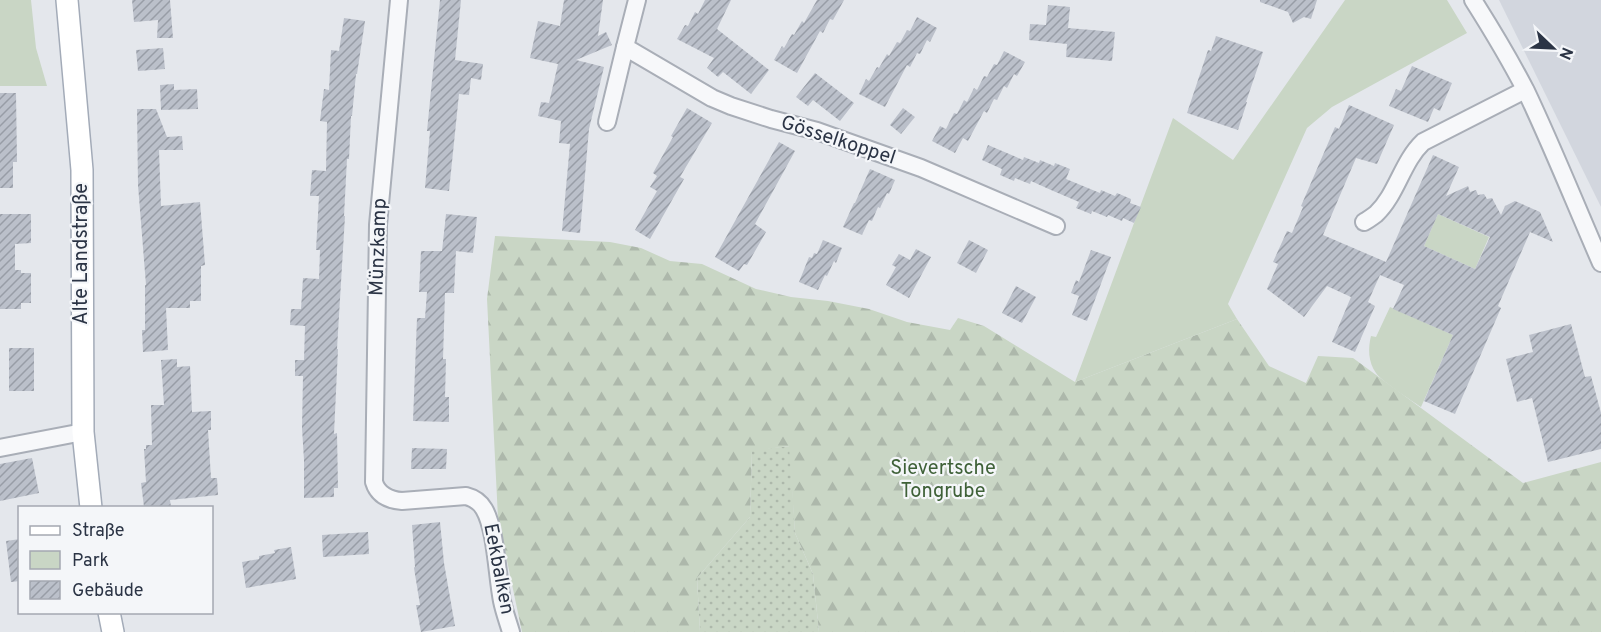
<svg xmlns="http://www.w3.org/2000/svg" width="1601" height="632" font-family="Overpass,sans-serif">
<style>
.built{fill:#d2d6de}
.grass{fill:url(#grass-dots)}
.forest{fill:url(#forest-firs)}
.green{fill:#c9d6c5}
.building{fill:url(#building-hatch);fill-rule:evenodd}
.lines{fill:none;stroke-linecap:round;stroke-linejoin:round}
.minor-casing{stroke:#a9aeb7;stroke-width:20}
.major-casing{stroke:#a3abb8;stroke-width:24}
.minor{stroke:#f7f8fa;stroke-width:16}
.major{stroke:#fff;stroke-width:21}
.labels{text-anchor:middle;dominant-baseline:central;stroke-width:4.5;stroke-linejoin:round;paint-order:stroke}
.street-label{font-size:20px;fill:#2b3445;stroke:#f4f6f9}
.park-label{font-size:20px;fill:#3f6138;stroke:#f4f6f9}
</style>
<defs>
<pattern id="grass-dots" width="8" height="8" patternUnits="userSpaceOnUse" patternTransform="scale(1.5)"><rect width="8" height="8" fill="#c9d6c5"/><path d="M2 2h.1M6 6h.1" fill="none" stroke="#adb8ab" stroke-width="1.8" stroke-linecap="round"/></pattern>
<pattern id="forest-firs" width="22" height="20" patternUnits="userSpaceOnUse" patternTransform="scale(1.5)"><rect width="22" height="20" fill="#c9d6c5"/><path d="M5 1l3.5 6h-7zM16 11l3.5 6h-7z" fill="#adb8ab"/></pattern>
<pattern id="building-hatch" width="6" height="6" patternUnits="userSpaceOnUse" patternTransform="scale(1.5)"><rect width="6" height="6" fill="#bbc0ca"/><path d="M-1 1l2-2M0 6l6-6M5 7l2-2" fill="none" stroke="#989da6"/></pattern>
</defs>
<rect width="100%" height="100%" fill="#e4e7ec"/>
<!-- built -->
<polygon class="built" points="1499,0 1601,0 1601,207"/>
<!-- grass -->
<polygon class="grass" points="790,446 795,533 813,574 819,632 700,632 697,578 750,517 752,450"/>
<!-- forest -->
<polygon class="forest" points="495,236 610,242 641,248 670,261 702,264 756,289 791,297 828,301 869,309 907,322 950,330 958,318 984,326 1075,382 1237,319 1269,366 1306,383 1318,356 1353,358 1523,483 1601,462 1601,632 819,632 813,574 795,533 789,446 752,451 750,517 697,578 700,632 522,632 498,518 487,299"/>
<!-- green -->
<g class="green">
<polygon points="0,0 31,0 36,48 47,86 0,86"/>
<polygon points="1345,0 1447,0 1467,33 1332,107 1307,128 1228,304 1237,319 1075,382 1173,118 1233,160"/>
<polygon points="1438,214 1489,237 1475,269 1424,246"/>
<path d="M1390,307l63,28 -32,72c-9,-6 -41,-27 -45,-34 -8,-11 -8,-25 -5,-37l5,1z"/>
</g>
<!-- building -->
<g class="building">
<polygon points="132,0 170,0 173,38 157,38 158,20 134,22"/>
<polygon points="440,0 461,0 455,60 483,64 481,80 471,78 469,95 459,94 449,191 425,188 430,131 427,131"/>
<polygon points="564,0 603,0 598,36 606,32 612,45 576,60 604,67 589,129 580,233 562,231 570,144 559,143 561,121 538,116 541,102 549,103 558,64 530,58 538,21 560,26"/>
<polygon points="705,0 731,0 717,29 769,70 751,94 723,72 718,77 707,68 714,58 677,39 685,25 688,26 695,12 698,14"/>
<polygon points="817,0 844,0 833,20 830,19 823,33 820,31 797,73 774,60 782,46 784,48 792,34 794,35 802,21 804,23"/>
<polygon points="1260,0 1317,0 1311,19 1304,17 1293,23 1288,12 1260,2"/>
<polygon points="1048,5 1070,7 1068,28 1115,32 1112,61 1066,57 1067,44 1029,40 1030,24 1046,25"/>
<polygon points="917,17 937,28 930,42 927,40 920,54 917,53 910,67 907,65 885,107 859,94 866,79 869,81 877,67 879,68 887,54 889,56 897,42 900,43 907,30 910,31"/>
<polygon points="344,18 365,21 357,74 356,74 352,116 351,116 349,159 347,159 344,216 345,216 337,349 338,349 334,434 337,433 338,488 334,488 334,497 304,498 304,460 302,428 303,376 295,376 295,360 304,360 305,326 290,325 291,309 301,309 303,278 319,279 320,250 316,250 319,196 310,196 312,170 326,171 327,122 320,121 324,89 329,90 331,50 339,51"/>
<polygon points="1216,36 1263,52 1246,102 1247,102 1238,130 1187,113 1208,50 1211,51"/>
<polygon points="163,48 165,69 138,71 136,50"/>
<polygon points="1004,51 1025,62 1017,76 1014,74 1007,88 1004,86 997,100 994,99 987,113 984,111 968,141 963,138 955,153 932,141 940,126 946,129 954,113 957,114 964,100 967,102 974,88 977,90 984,76 987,77 994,64 997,65"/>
<polygon points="1412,66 1452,83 1440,111 1434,108 1428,122 1389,106 1396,89 1401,91"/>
<polygon points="815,73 854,103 840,121 813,100 808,106 796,97"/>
<polygon points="174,84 174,90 197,89 198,109 161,110 160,85"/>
<polygon points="0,93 16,93 17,162 13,162 13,188 0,188"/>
<path d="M1349,105l45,20 -17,39 -21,-6 -33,77 63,27 47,-107 26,12 -13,29 22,-10 2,6 6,-2 2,5 6,-1 3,5 5,-1 9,17 4,-9 10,-5 25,11 13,30 -23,-10 -32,74 3,2 -46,106 -31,-13 29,-66 -60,-26 11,-24 -24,-10 -12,27 7,4 -20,46 -23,-10 19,-45 -24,-11 -23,31 -37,-28 11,-25 -5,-2 14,-31 5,2 11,-26 -2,-1 34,-79 4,2zM1438,214l52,23 -15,32 -51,-23z"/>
<polygon points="687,108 712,123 680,177 684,179 650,239 635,230 657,191 650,187 657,176 653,173 673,137 671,136"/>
<polygon points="903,108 915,117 901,134 890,125"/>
<polygon points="137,109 156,109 167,137 182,136 183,150 159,150 161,206 200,202 205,265 201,266 201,301 190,301 190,308 166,308 168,350 143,352 142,330 145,330 145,285 146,285 138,185"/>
<polygon points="779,142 795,151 755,224 766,232 747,265 744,264 739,271 715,257"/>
<polygon points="988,145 1023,160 1024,157 1039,163 1040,160 1054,166 1055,163 1070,169 1066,179 1100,193 1101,190 1115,196 1117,193 1131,199 1130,203 1141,207 1134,223 1123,218 1122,221 1108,215 1107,217 1092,211 1091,214 1076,208 1079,202 1051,190 1031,181 1030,184 1015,178 1014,181 1000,175 1002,169 982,160"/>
<polygon points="870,169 895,180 889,194 887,193 880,208 878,207 872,221 869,220 862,235 843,227 854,203 855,203"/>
<polygon points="0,214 31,214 31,243 15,244 15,270 21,270 21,273 31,273 31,303 21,303 21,309 0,309"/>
<polygon points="446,214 477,217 473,253 456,251 454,293 445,293 443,359 446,359 445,397 449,397 449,422 413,421 417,318 425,318 427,292 419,292 421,251 442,251"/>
<polygon points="823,240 842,248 836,263 834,261 827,276 825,275 818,290 799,282 809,257 812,258 814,253 817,254"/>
<polygon points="969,240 988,250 976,273 957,263"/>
<polygon points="916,249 931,257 909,298 886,285 896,267 892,265 899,254 910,260"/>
<polygon points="1091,250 1111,257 1087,321 1072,315 1079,296 1071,293 1076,280 1079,282"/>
<polygon points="1016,286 1036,297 1022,323 1002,313"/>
<polygon points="1571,324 1585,377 1591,376 1601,413 1601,449 1548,462 1532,398 1517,402 1506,359 1533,352 1529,335"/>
<rect x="9" y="348" width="25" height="43"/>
<polygon points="177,359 177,367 190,366 192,412 211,411 211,430 208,430 211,478 217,478 218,495 170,500 171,507 144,507 141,483 146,482 144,449 146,449 146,445 152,445 151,405 164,405 161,360"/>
<polygon points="412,448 447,449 446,469 411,469"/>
<polygon points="32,458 39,493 0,501 0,464"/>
<polygon points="440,522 444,563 455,626 421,632 416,605 420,605 414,568 415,567 412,525"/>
<polygon points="368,532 369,554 323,557 322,535"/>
<polygon points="20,539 20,581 11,582 6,541"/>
<polygon points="291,547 296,579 246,588 242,562 259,559 259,556 275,553 274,550"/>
</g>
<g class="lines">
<!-- minor casing -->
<g class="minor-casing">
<g id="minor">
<path d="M399,0l-21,225 -4,257c4,13 15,18 28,19l64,-5c8,2 14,6 18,13 12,20 13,67 18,92 2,10 6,21 9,31"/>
<polyline points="637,0 625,47 712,98 731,106 771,119 817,131 921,168 1056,226"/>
<path d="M1473,0c19,30 37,60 53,91 27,57 50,115 75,172"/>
<polyline points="607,122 625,47"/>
<path d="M1364,222c4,-2 8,-5 12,-8 21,-20 26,-52 47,-72l102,-52"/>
<polyline points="0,448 83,432"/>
</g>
</g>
<!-- major casing -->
<g class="major-casing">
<g id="major">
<polyline points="67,0 82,170 83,432 91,508"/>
<polyline points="109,612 113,632"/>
</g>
</g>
<!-- minor -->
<use href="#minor" class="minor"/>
<!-- major -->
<use href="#major" class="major"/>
</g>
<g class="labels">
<!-- street labels -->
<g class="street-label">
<text transform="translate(838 141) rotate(18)">Gösselkoppel</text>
<text transform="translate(379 247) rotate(-88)">Münzkamp</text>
<text transform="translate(82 254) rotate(-90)">Alte Landstraße</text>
<text transform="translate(498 569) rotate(79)">Eekbalken</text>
</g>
<!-- park labels -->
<g class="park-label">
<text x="943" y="469">Sievertsche<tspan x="943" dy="23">Tongrube</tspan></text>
</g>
</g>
<!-- legend -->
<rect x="18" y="506" width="195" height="108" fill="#f4f6f9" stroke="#a4a8b1" stroke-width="1.5"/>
<rect x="30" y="526" width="30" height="9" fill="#ffffff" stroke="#a4a8b1" stroke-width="1.5"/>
<text x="72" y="536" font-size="18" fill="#2b3445">Straße</text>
<rect x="30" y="551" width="30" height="18" fill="#c9d6c5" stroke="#a4a8b1" stroke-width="1.5"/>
<text x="72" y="566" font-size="18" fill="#2b3445">Park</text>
<rect x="30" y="581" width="30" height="18" fill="url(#building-hatch)" stroke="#a4a8b1" stroke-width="1.5"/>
<text x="72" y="596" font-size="18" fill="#2b3445">Gebäude</text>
<!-- north arrow -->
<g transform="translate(1553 48) rotate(113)" stroke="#f4f6f9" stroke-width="4.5" paint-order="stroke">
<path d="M0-4.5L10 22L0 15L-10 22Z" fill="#2b3445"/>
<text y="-9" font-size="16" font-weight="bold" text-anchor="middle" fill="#2b3445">N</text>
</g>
</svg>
